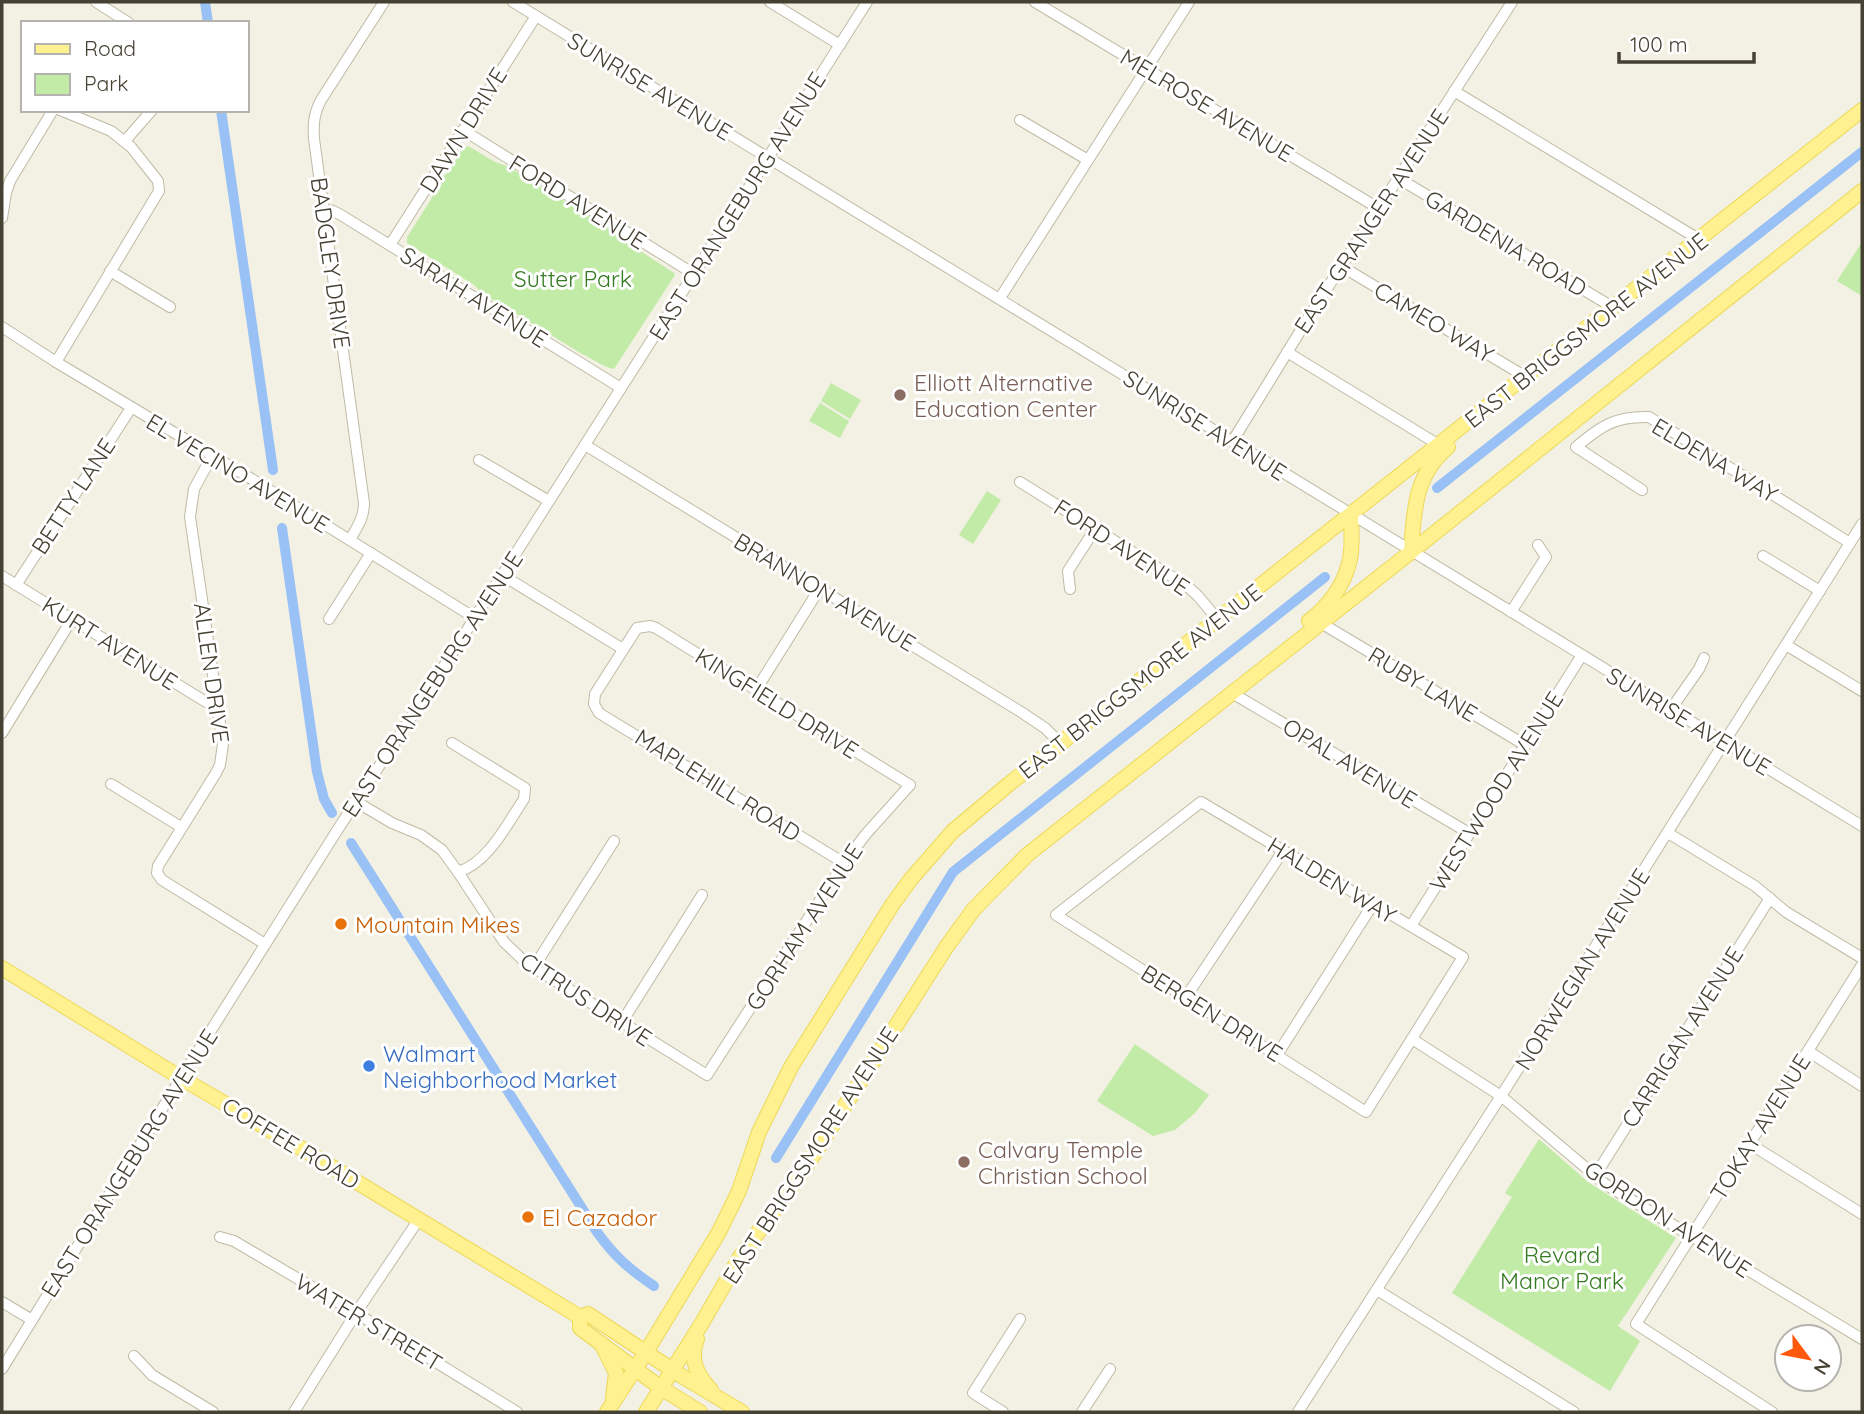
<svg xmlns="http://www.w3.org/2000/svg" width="1864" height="1414" font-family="Quicksand,sans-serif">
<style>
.green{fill:#c2eba8}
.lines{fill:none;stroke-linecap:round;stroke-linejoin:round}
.canal{stroke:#99c1f6;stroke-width:10}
.minor-casing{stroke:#bfbaa5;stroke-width:12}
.major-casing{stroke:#edd857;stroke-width:16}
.minor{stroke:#fff;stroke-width:10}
.major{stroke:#fff190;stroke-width:14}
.education-dot{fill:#8d6e63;stroke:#fff;stroke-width:2.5}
.food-dot{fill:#e8710a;stroke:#fff;stroke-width:2.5}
.shop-dot{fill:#3f7fe0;stroke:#fff;stroke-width:2.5}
.labels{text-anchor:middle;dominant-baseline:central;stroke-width:6;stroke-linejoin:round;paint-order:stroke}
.street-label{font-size:23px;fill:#454133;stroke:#fff}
.park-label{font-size:23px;fill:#357b22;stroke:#fff}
.education-label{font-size:23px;fill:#785e54;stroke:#fff;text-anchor:start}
.food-label{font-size:23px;fill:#c56008;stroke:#fff;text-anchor:start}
.shop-label{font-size:23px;fill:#366cbe;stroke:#fff;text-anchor:start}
</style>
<rect width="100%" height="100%" fill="#f3f1e3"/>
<!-- green -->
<g class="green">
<path d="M468,146l27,16 12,4 110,67 11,10 46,30 1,2 -61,94c-10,-1 -22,-11 -32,-15l-100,-61 -8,-8 -67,-42v-6l23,-36 12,-23 7,-7 14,-22z"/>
<polygon points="1862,242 1862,296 1837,281"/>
<polygon points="831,383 861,400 850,419 821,401"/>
<polygon points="820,403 849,421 840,438 809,421"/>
<polygon points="987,491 1001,500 973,544 959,535"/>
<polygon points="1135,1044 1209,1095 1195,1113 1175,1130 1153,1136 1097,1101"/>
<polygon points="1539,1139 1588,1182 1676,1238 1618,1326 1640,1341 1610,1391 1452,1293 1512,1197 1505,1193"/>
</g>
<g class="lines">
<!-- canal -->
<g class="canal">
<polyline points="205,2 208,23"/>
<polyline points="221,110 273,470"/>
<polyline points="1437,488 1862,152"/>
<polyline points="282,528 317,772 324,799 332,813"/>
<path d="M351,843l246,389c18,25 32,37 57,54"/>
<polyline points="776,1158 953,872 1325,577"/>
</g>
<!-- minor casing -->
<g class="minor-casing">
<g id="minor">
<polyline points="96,2 129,23"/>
<path d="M513,2c450,274 899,550 1349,824"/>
<polyline points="770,2 840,45"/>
<polyline points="1035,2 1378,208"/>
<polyline points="1454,91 1700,240"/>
<polyline points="1020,120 1088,160"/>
<polyline points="463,130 694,274"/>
<polyline points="125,141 152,110"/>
<polyline points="1398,178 1614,308"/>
<polyline points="325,210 333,211 341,215 621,388"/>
<polyline points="2,218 6,193 10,181 53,110"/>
<polyline points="390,245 536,16"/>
<polyline points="1341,266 1526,377"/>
<polyline points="110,271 170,307"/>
<polyline points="1000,298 1189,2"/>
<polyline points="2,327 56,362 250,478 475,618"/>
<polyline points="1287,352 1439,445"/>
<polyline points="56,362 159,191 158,181 131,147 111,131 60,110"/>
<polyline points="1232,442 1315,307 1512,2"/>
<polyline points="585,445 1021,712 1045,728 1061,744"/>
<polyline points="212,456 194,489 190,517 223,744 220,765 216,773 158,866 157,873 162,880 265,944"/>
<polyline points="479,460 549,501"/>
<polyline points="1020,482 1187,586 1198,596 1218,620"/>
<path d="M1642,490l-66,-43c25,-21 39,-31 73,-30l201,126"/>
<path d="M350,540c7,-13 14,-22 14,-37l-50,-364c-1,-15 0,-26 7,-39l63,-98"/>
<polyline points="1763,556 1820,591"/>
<polyline points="502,575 623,649"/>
<polyline points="2,576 219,710"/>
<polyline points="16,585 131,408"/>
<polyline points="1070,589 1068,571 1095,529"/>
<polyline points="1511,612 1546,557 1538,545"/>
<polyline points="329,619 371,553"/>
<polyline points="1321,623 1525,745"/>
<polyline points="1786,645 1862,691"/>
<polyline points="756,690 820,588"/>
<polyline points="1232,693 1469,833"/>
<polyline points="1671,709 1699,669 1704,658"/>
<polyline points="2,733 72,619"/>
<path d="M452,743l73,45 -1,11c-17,25 -36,64 -66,73"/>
<polyline points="111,784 181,827"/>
<polyline points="355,801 392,823 421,835 442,850 458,872 504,942 525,962 707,1075 844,863 866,834 910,785 656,628 650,626 637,628 595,694 594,704 599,713 844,863"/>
<polygon points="1201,802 1463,957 1366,1112 1056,915"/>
<polyline points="1668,833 1755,886 1786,912 1862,958"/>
<polyline points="1411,926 1582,655"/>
<polyline points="534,967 614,841"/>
<polyline points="1186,997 1283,851"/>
<polyline points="622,1022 702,895"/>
<polyline points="1412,1039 1501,1096 1605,1184 1862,1339"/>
<polyline points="1808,1051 1862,1086"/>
<polyline points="1277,1055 1373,904"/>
<polyline points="1750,1144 1862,1214"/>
<polyline points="1595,1176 1770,898"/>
<polyline points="220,1237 234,1241 356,1313 517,1412"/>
<polyline points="1377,1290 1574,1412"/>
<polyline points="2,1302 32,1320"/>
<polyline points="134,1356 152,1375 213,1412"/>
<polyline points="2,1369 181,1078 338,829 416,710 867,2"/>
<polyline points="294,1412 356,1313 419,1219"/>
<polyline points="1003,1412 973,1393 1020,1319"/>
<polyline points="1082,1412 1110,1369"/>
<polyline points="1298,1412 1501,1096 1862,524"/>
<polyline points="1772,1412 1636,1324 1862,965"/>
</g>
</g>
<!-- major casing -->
<g class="major-casing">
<g id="major">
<path d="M1411,552c3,-40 3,-77 37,-105"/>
<path d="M1309,621c20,-15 36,-37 41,-62 3,-14 1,-30 1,-44"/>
<polyline points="2,968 181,1078 299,1147 580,1317 588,1314 680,1375 742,1412"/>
<polyline points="580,1317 580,1328 661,1388 700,1412"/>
<path d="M697,1339c-8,21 0,36 14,51"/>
<polyline points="603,1347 616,1373 613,1398"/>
<polyline points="607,1412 646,1352 719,1232 739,1191 759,1132 791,1067 892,905 911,879 953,831 1009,784 1862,110"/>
<polyline points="646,1412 702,1323 740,1257 807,1165 947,946 974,909 1027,855 1411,552 1862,191"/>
</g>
</g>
<!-- minor -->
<use href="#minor" class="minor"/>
<!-- major -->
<use href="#major" class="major"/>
</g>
<!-- markers -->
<g class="education-dot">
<circle cx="900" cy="395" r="7"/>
<circle cx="964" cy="1162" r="7"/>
</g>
<g class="food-dot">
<circle cx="341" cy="924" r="7"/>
<circle cx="528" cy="1217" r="7"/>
</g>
<circle class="shop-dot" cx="369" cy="1066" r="7"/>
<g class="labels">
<!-- street labels -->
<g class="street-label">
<text transform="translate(650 86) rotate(31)">SUNRISE AVENUE</text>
<text transform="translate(1207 105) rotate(31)">MELROSE AVENUE</text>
<text transform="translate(463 130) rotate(-58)">DAWN DRIVE</text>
<text transform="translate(578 202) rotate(32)">FORD AVENUE</text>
<text transform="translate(737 206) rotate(-58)">EAST ORANGEBURG AVENUE</text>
<text transform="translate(1371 221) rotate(-57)">EAST GRANGER AVENUE</text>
<text transform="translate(1506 243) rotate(31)">GARDENIA ROAD</text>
<text transform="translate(331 263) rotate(82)">BADGLEY DRIVE</text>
<text transform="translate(474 297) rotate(32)">SARAH AVENUE</text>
<text transform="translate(1434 322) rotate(31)">CAMEO WAY</text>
<text transform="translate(1586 330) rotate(-38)">EAST BRIGGSMORE AVENUE</text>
<text transform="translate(1205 425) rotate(32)">SUNRISE AVENUE</text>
<text transform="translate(1715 460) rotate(31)">ELDENA WAY</text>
<text transform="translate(238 473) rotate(31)">EL VECINO AVENUE</text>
<text transform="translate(73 496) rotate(-57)">BETTY LANE</text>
<text transform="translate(1122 547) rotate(33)">FORD AVENUE</text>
<text transform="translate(825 592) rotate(31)">BRANNON AVENUE</text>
<text transform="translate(110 643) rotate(32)">KURT AVENUE</text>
<text transform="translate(212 673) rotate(82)">ALLEN DRIVE</text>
<text transform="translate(1140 681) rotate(-38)">EAST BRIGGSMORE AVENUE</text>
<text transform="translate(432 684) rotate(-57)">EAST ORANGEBURG AVENUE</text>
<text transform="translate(1423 684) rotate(31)">RUBY LANE</text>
<text transform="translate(777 703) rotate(32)">KINGFIELD DRIVE</text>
<text transform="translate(1689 721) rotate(31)">SUNRISE AVENUE</text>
<text transform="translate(1350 763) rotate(31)">OPAL AVENUE</text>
<text transform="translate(718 785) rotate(32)">MAPLEHILL ROAD</text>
<text transform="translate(1496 791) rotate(-58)">WESTWOOD AVENUE</text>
<text transform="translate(1332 880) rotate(31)">HALDEN WAY</text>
<text transform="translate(804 927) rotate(-57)">GORHAM AVENUE</text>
<text transform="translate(1582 969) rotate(-58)">NORWEGIAN AVENUE</text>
<text transform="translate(586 999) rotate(33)">CITRUS DRIVE</text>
<text transform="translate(1212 1013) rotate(32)">BERGEN DRIVE</text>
<text transform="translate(1682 1037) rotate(-58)">CARRIGAN AVENUE</text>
<text transform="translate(1760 1127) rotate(-58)">TOKAY AVENUE</text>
<text transform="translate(291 1143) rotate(31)">COFFEE ROAD</text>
<text transform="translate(810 1155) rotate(-57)">EAST BRIGGSMORE AVENUE</text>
<text transform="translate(129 1163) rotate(-58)">EAST ORANGEBURG AVENUE</text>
<text transform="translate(1668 1219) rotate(33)">GORDON AVENUE</text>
<text transform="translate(369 1322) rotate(31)">WATER STREET</text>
</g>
<!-- park labels -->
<g class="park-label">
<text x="573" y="278">Sutter Park</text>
<text x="1562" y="1254">Revard<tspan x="1562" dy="26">Manor Park</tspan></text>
</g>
<!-- education labels -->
<g class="education-label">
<text x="914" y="382">Elliott Alternative<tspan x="914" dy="26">Education Center</tspan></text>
<text x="978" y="1149">Calvary Temple<tspan x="978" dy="26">Christian School</tspan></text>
</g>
<!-- food labels -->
<g class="food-label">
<text x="355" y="924">Mountain Mikes</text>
<text x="542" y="1217">El Cazador</text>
</g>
<!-- shop labels -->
<g class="shop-label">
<text x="383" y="1053">Walmart<tspan x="383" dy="26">Neighborhood Market</tspan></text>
</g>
</g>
<!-- border -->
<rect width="1864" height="1414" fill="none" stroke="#454133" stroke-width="7"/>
<!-- legend -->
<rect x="21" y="21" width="228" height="91" fill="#ffffff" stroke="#b5b3ad" stroke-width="2"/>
<rect x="35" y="44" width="35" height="10" fill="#fff190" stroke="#b5b3ad" stroke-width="2"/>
<text x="84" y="56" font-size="21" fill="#454133">Road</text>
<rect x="35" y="74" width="35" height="21" fill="#c2eba8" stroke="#b5b3ad" stroke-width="2"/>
<text x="84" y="91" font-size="21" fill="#454133">Park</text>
<!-- north arrow -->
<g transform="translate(1808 1358) rotate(122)"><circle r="33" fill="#ffffff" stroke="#b5b3ad" stroke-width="2"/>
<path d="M0-5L12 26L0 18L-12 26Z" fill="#ff590e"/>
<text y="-10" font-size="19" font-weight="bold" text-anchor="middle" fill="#454133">N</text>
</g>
<!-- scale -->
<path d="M1619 52v10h135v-10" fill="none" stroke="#454133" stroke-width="3.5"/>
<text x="1630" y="52" font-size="21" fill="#454133" stroke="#ffffff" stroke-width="5" paint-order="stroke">100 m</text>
</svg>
